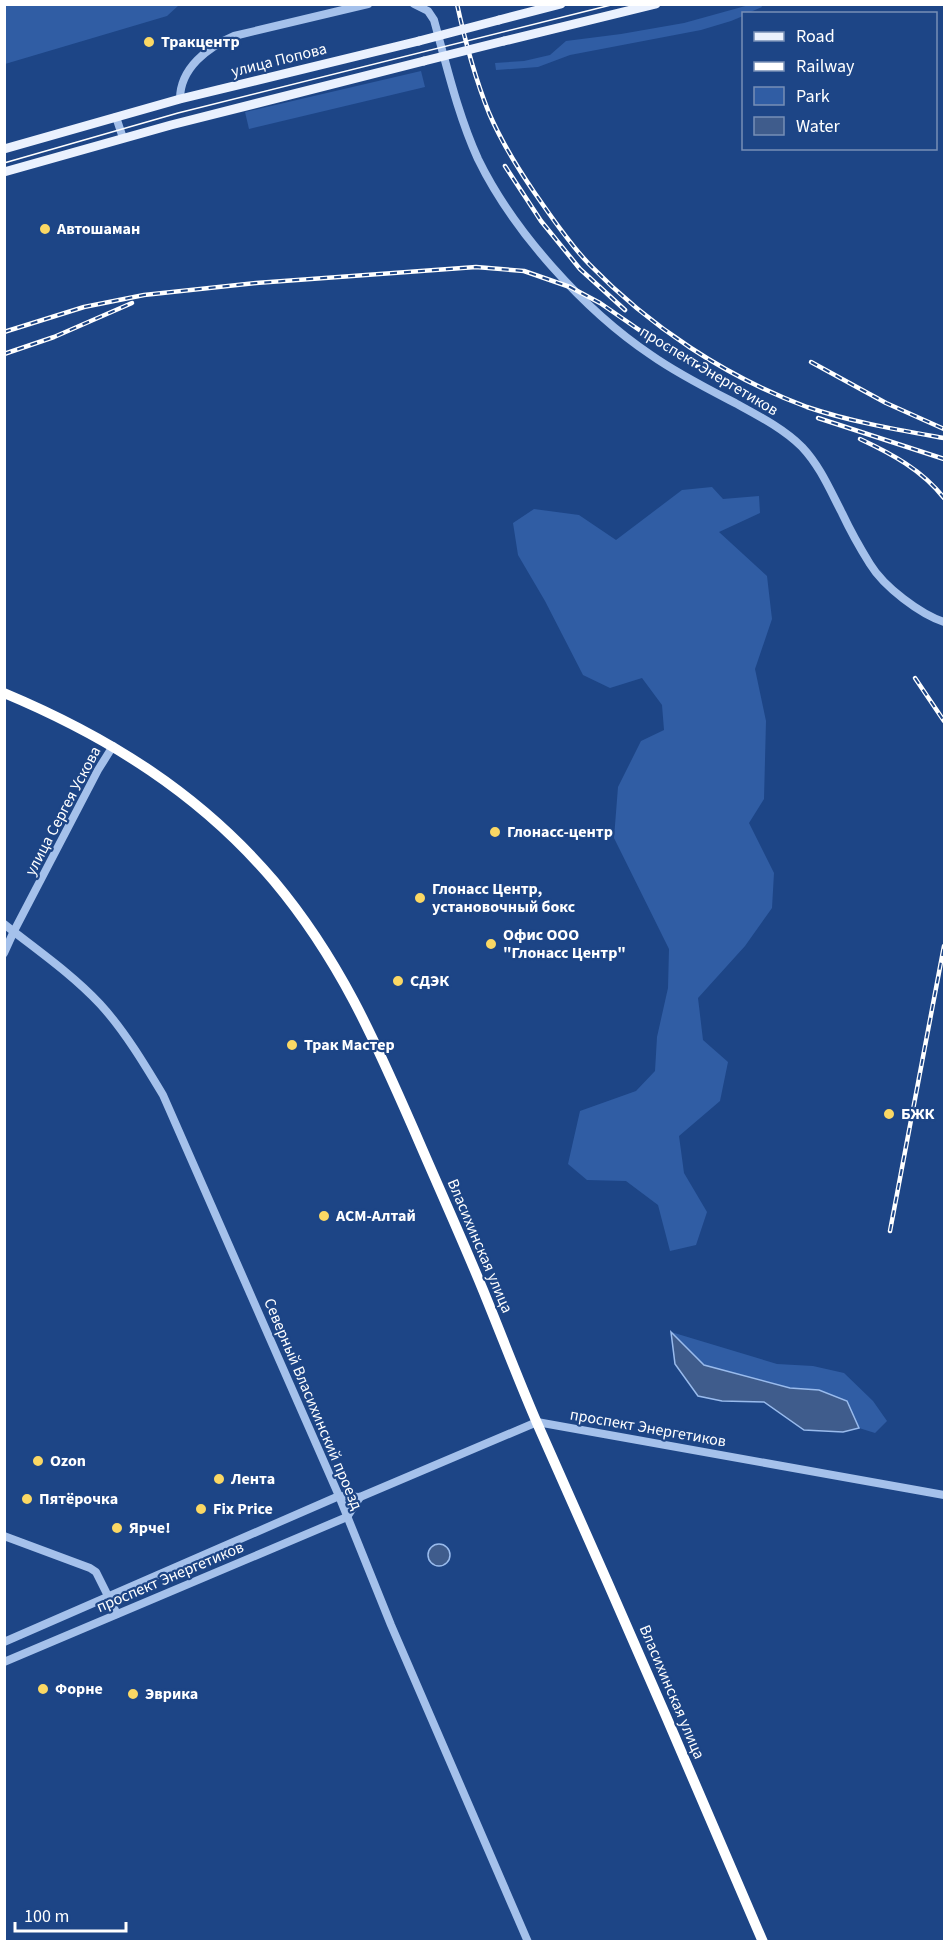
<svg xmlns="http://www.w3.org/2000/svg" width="949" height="1946" font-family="'Source Sans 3',sans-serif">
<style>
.green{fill:#305da4}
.water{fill:#3f5c8c;stroke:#99bbed;stroke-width:1.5}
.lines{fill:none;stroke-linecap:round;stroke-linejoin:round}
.minor{stroke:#a5c1eb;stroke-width:8}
.major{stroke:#eaf1fe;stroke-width:9}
.highway{stroke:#fff;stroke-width:10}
.tram{stroke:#fff;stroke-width:1.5}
.rail-casing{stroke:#fff;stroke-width:4.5}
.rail{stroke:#1d4586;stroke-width:2;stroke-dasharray:7;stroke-linecap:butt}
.major-bridge{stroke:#eaf1fe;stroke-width:9}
.poi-dot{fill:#fbd864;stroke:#1d4586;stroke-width:2}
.labels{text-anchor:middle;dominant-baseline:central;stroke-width:4.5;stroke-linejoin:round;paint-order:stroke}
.poi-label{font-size:16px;font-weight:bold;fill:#fff;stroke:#1d4586;text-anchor:start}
.street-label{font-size:16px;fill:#fff;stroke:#1d4586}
</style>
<rect width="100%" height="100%" fill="#1d4586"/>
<!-- green -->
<g class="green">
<polygon points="5,4 179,4 179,5 167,16 5,64"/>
<polygon points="749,5 761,5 762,7 748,13 744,14 743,16 731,21 701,30 570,55 538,67 496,70 495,63 524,61 550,55 566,41 621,34 684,23"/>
<polygon points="421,71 425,87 249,129 245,112"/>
<polygon points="712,487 723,499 759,496 760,513 719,532 767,576 772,619 755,669 766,721 764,799 749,823 774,873 772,908 745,946 698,998 703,1040 728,1062 720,1101 679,1136 684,1173 707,1212 696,1245 670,1251 658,1205 626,1181 587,1180 568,1164 580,1111 636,1091 655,1071 657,1037 668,988 669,949 614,838 618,787 641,741 664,730 662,705 642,678 610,688 583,675 545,601 518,555 513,523 534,509 579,515 616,540 682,490"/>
<polygon points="671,1332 777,1364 813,1366 844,1373 873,1401 887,1421 875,1433 859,1428 846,1401 819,1390 790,1388 703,1365"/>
</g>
<!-- water -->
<g class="water">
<polygon points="671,1332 704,1365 790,1388 819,1390 847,1401 859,1428 843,1432 804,1430 764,1402 722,1401 698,1396 675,1364"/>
<circle cx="439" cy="1555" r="11"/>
</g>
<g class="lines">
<!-- minor -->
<g class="minor">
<path d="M414,4l14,7 6,9c13,47 24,95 44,139 35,72 106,151 173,196 27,19 57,34 86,49 22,12 47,25 65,43 18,19 28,43 40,66 8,17 18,35 28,51 14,23 50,50 74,58"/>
<path d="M180,99c0,-31 28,-52 54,-63l134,-32"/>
<polyline points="116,117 123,138"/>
<path d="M4,924c33,26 68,50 96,80 24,26 45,61 63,91l176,401 52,129 137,317"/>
<polyline points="4,953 14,931 98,770 113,746"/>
<polyline points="4,1536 90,1568 96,1572 117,1614"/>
<polyline points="4,1642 339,1496 360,1497 537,1422 944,1495"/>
<polyline points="4,1662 347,1517 360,1497"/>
</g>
<!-- major -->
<g class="major">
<polyline points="499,20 561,4"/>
<polyline points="504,41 656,4"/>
<polyline points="4,149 180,99 419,41"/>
<polyline points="4,172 171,125 424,61"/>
</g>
<!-- highway -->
<path class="highway" d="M4,693c105,44 196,101 270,188 67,80 102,162 143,256 22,51 45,102 66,153 18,44 35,89 54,133 23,53 47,105 70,158 53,120 104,240 156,361"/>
<!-- tram -->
<polyline class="tram" points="4,163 178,113 615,4"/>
<!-- rail casing -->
<g class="rail-casing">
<g id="rail">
<path d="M457,4c8,37 18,74 32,109 12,28 28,54 45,79 17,24 34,50 55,72 60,62 137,113 218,143 44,15 92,23 137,31"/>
<polyline points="505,166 541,221 580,269 625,310"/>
<polyline points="4,332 84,307 144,295 256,283 476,267 524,271 570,287 600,303 680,358 727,380"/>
<polyline points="4,354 54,337 132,303"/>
<polyline points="811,362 886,403 944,429"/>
<polyline points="818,418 944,459"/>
<path d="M860,439c32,15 62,31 84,59"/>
<polyline points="915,678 944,721"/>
<polyline points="890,1231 944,946"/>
</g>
</g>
<!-- rail -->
<use href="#rail" class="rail"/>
<!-- major-bridge -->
<g class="major-bridge">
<polyline points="419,41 499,20"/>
<polyline points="424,61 504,41"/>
</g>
</g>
<!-- markers -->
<g class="poi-dot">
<circle cx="149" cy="42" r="6"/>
<circle cx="45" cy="229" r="6"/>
<circle cx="495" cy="832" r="6"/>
<circle cx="420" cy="898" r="6"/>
<circle cx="491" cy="944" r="6"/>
<circle cx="398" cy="981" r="6"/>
<circle cx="292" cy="1045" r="6"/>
<circle cx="889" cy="1114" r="6"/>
<circle cx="324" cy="1216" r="6"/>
<circle cx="38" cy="1461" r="6"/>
<circle cx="219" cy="1479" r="6"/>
<circle cx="27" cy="1499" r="6"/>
<circle cx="201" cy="1509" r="6"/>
<circle cx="117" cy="1528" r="6"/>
<circle cx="43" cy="1689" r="6"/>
<circle cx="133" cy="1694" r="6"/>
</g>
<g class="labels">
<!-- poi labels -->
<g class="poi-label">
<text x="161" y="42">Тракцентр</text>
<text x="57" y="229">Автошаман</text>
<text x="507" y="832">Глонасс-центр</text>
<text x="432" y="889">Глонасс Центр,<tspan x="432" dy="18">установочный бокс</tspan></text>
<text x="503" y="935">Офис ООО<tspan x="503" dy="18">"Глонасс Центр"</tspan></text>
<text x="410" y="981">СДЭК</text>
<text x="304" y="1045">Трак Мастер</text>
<text x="901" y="1114">БЖК</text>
<text x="336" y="1216">АСМ-Алтай</text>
<text x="50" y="1461">Ozon</text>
<text x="231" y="1479">Лента</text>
<text x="39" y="1499">Пятёрочка</text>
<text x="213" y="1509">Fix Price</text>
<text x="129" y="1528">Ярче!</text>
<text x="55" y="1689">Форне</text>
<text x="145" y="1694">Эврика</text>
</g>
<!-- street labels -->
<g class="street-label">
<text transform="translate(279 60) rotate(-14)">улица Попова</text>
<text transform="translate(709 371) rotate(31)">проспект Энергетиков</text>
<text transform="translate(63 811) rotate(-62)">улица Сергея Ускова</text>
<text transform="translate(480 1246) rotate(67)">Власихинская улица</text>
<text transform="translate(313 1404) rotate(67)">Северный Власихинский проезд</text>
<text transform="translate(648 1428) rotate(10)">проспект Энергетиков</text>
<text transform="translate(170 1577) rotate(-23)">проспект Энергетиков</text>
<text transform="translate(672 1692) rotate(67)">Власихинская улица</text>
</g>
</g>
<!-- border -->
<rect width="949" height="1946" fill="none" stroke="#ffffff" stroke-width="12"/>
<!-- legend -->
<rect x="742" y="12" width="195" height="138" fill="#1d4586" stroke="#778fb6" stroke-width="1.5"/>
<rect x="754" y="32" width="30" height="9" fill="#eaf1fe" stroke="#778fb6" stroke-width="1.5"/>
<text x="796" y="42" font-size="18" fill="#ffffff">Road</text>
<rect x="754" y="62" width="30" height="9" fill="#ffffff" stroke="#778fb6" stroke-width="1.5"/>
<text x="796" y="72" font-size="18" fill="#ffffff">Railway</text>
<rect x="754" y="87" width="30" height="18" fill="#305da4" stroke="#778fb6" stroke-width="1.5"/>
<text x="796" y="102" font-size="18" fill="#ffffff">Park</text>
<rect x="754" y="117" width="30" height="18" fill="#3f5c8c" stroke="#778fb6" stroke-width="1.5"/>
<text x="796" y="132" font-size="18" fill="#ffffff">Water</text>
<!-- scale -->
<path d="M15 1922v9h111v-9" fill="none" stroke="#ffffff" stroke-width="3"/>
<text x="24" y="1922" font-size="18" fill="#ffffff" stroke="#1d4586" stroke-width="4.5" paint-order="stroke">100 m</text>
</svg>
